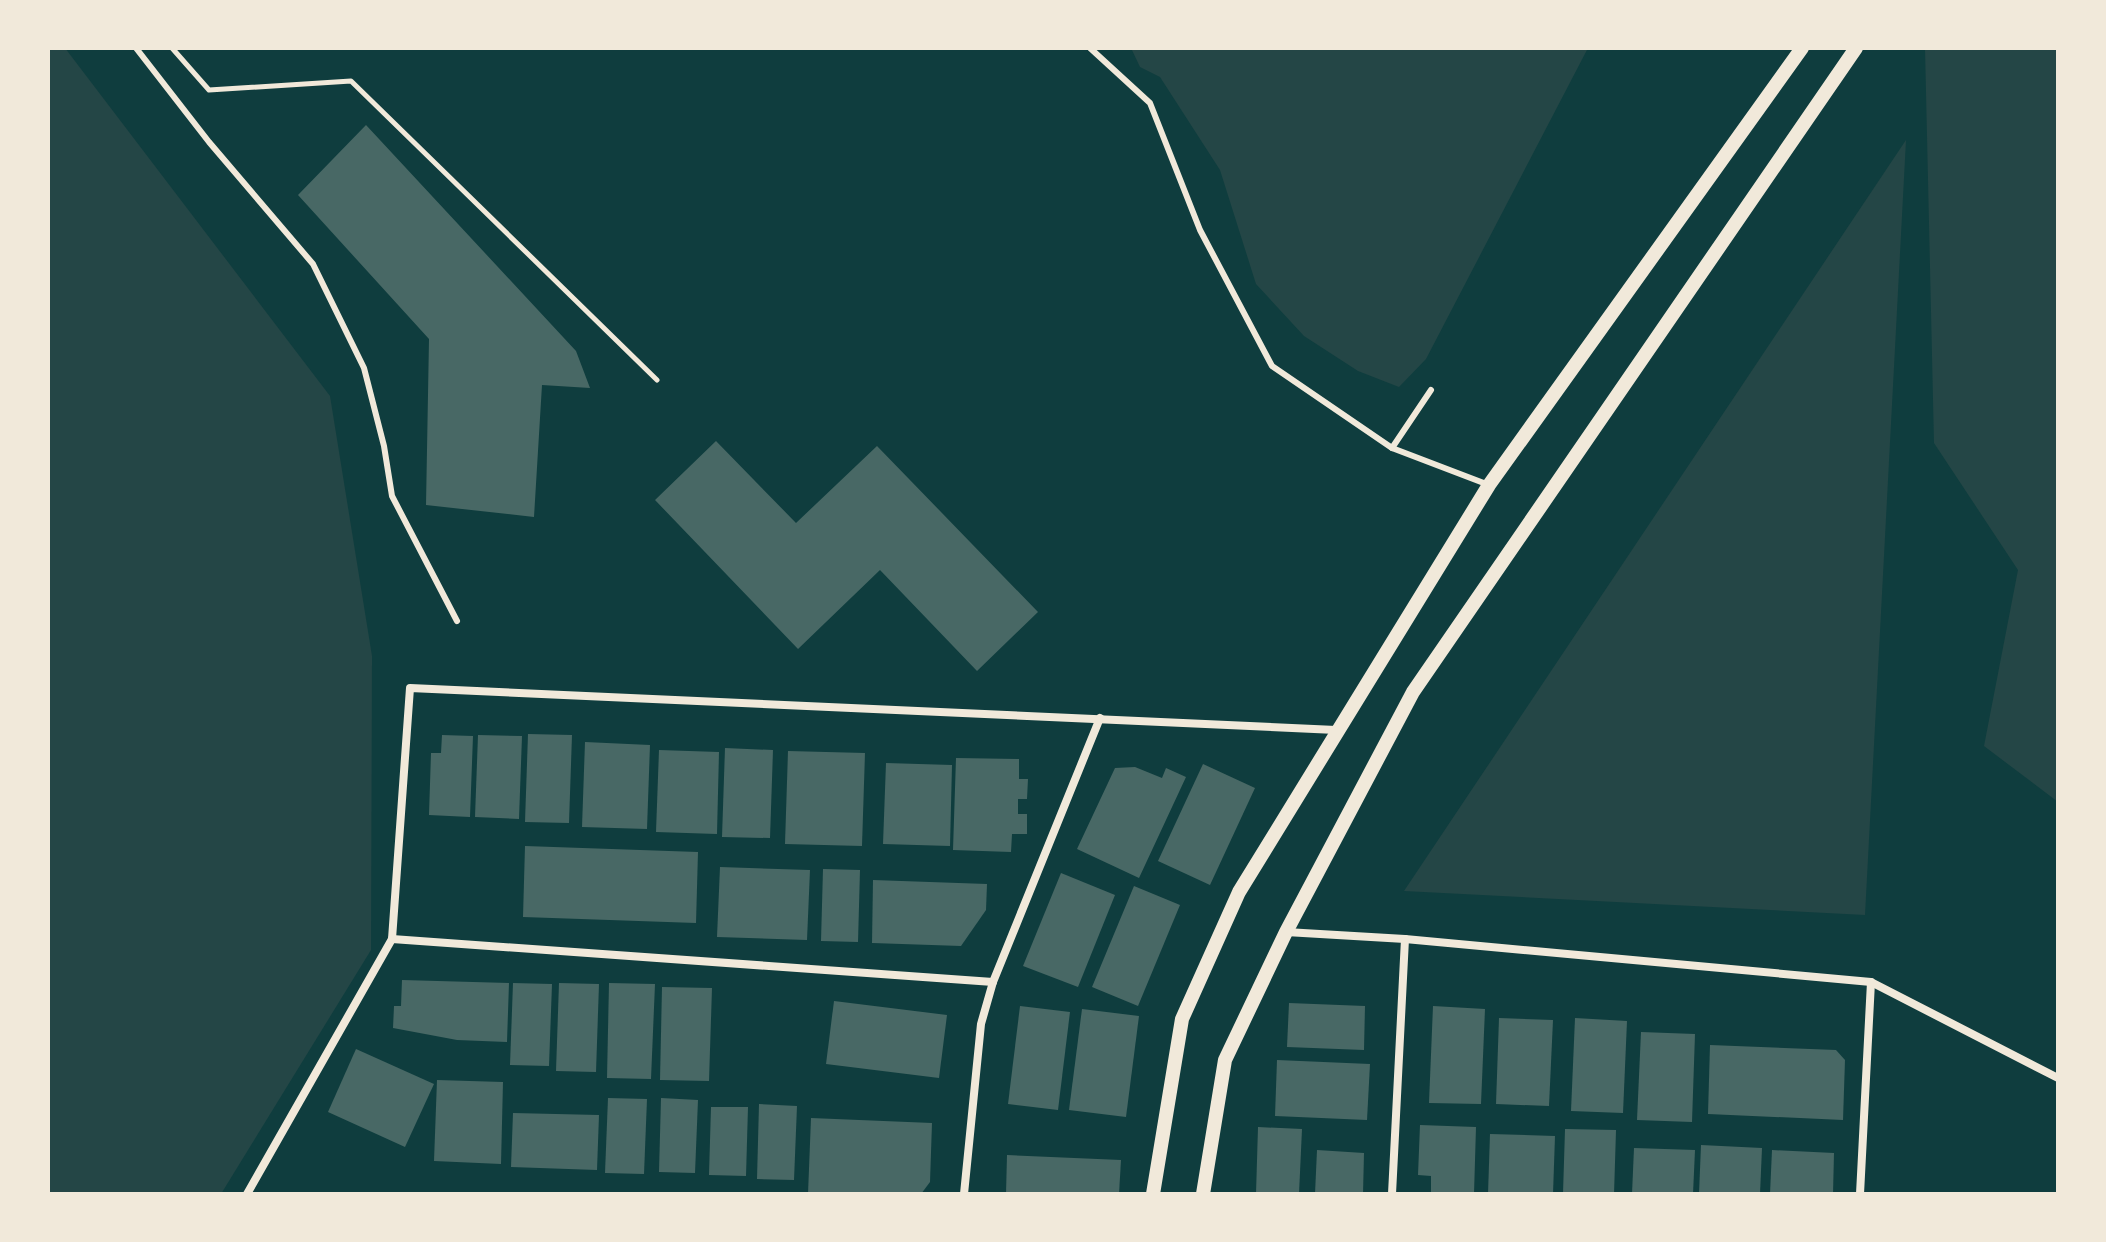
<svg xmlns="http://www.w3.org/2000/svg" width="2106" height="1242" font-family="Figtree,sans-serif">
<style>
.green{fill:#244646}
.building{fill:#486865}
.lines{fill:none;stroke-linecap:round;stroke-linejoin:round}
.path{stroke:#f1e9da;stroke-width:5}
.service{stroke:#f1e9da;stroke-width:6}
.minor{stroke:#f1e9da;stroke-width:8}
.tertiary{stroke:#f1e9da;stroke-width:14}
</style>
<rect width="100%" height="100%" fill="#0f3d3e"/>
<!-- green -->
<g class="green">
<polygon points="48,48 65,48 330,396 372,656 371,950 221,1194 48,1194"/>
<polygon points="1131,48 1588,48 1426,359 1399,387 1358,371 1304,336 1256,284 1220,170 1160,77 1140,67"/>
<polygon points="1925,48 2058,48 2058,802 1984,746 2018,570 1934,443"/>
<polygon points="1906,140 1865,915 1404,891"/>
</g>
<!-- building -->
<g class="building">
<polygon points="366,125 576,351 590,388 542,385 534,517 426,505 429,339 298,195"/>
<polygon points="716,441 796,523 877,446 1038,612 977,671 880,570 798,649 655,500"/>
<polygon points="528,734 572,735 569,823 525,822"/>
<polygon points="442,735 473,736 470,817 429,815 431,753 441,753"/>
<polygon points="478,735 522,736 519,819 475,817"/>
<polygon points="585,742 650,745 647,829 582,827"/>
<polygon points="725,748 773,750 770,838 722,837"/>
<polygon points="659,750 719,752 717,834 656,832"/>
<polygon points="788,751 865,753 862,846 785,844"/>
<polygon points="956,758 1019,759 1019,779 1028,779 1027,799 1018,799 1018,814 1027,814 1027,834 1012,834 1011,852 953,850"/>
<polygon points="886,763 952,765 950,846 883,844"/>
<polygon points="1203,764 1255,788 1210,885 1158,861"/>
<polygon points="1135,767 1162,778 1166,768 1186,777 1139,878 1077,849 1115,768"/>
<polygon points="525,846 698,852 696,923 523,917"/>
<polygon points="720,867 810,870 807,940 717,937"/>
<polygon points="823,869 860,870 858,942 821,941"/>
<polygon points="1061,873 1115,895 1078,987 1023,966"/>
<polygon points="873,880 987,884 986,910 961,946 872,943"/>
<polygon points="1134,886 1180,905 1138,1006 1092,987"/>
<polygon points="402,980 509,983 507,1042 457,1040 393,1028 394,1006 401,1006"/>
<polygon points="513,983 552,984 549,1066 510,1065"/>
<polygon points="559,983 599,984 596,1072 556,1071"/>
<polygon points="609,983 655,984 651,1079 607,1078"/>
<polygon points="662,987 712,988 709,1081 660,1080"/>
<polygon points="834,1001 947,1015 939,1078 826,1064"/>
<polygon points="1289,1003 1365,1006 1364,1050 1287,1047"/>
<polygon points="1020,1006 1070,1012 1058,1110 1008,1104"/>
<polygon points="1433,1006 1485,1009 1481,1104 1429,1103"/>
<polygon points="1082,1009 1139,1016 1126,1117 1069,1110"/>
<polygon points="1499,1018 1553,1020 1549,1106 1496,1104"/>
<polygon points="1575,1018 1627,1021 1623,1113 1571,1111"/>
<polygon points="1641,1032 1695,1034 1692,1122 1637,1120"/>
<polygon points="1710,1045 1836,1050 1845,1060 1843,1120 1708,1114"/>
<polygon points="356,1049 434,1084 405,1147 328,1112"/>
<polygon points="1277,1060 1370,1064 1367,1120 1275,1116"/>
<polygon points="437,1080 503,1082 501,1164 434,1161"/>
<polygon points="608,1098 647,1099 644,1174 605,1173"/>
<polygon points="661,1098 698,1100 695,1173 659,1172"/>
<polygon points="759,1104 797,1106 794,1180 757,1179"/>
<polygon points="711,1107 748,1107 746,1176 709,1175"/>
<polygon points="513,1113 599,1115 597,1170 511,1167"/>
<polygon points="811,1118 932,1123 930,1182 921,1194 808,1194"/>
<polygon points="1420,1125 1476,1127 1474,1194 1431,1194 1431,1176 1418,1175"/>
<polygon points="1258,1127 1302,1129 1299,1194 1256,1194"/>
<polygon points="1565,1129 1616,1130 1614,1194 1563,1194"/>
<polygon points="1490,1134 1555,1136 1553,1194 1488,1194"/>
<polygon points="1701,1145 1762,1148 1760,1194 1699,1194"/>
<polygon points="1634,1148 1695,1150 1693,1194 1632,1194"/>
<polygon points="1317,1150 1364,1153 1363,1194 1315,1194"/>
<polygon points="1772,1150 1834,1153 1833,1194 1770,1194"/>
<polygon points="1007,1155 1121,1160 1119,1194 1006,1194"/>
</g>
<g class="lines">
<!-- path -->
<polyline class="path" points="172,48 209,90 351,81 657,380"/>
<!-- service -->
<g class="service">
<polyline points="136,48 209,142 313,264 364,368 384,446 392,496 457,621"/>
<polyline points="1090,48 1150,103 1200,230 1272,366 1392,448 1489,485"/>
<polyline points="1392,448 1431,390"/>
</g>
<!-- minor -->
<g class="minor">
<polyline points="1286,932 1405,939 1871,982 2058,1078"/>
<polyline points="392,939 993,982"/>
<polyline points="247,1194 392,939 410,688 1336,730"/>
<polyline points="964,1194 981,1024 993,982 1100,718"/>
<polyline points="1392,1194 1405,939"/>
<polyline points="1860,1194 1871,982"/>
</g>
<!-- tertiary -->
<g class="tertiary">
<polyline points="1153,1194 1182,1019 1239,892 1489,485 1802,48"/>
<polyline points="1203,1194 1225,1060 1286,932 1413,692 1856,48"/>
</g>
</g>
<!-- border -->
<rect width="2106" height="1242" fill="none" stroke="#f1e9da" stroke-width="100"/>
</svg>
